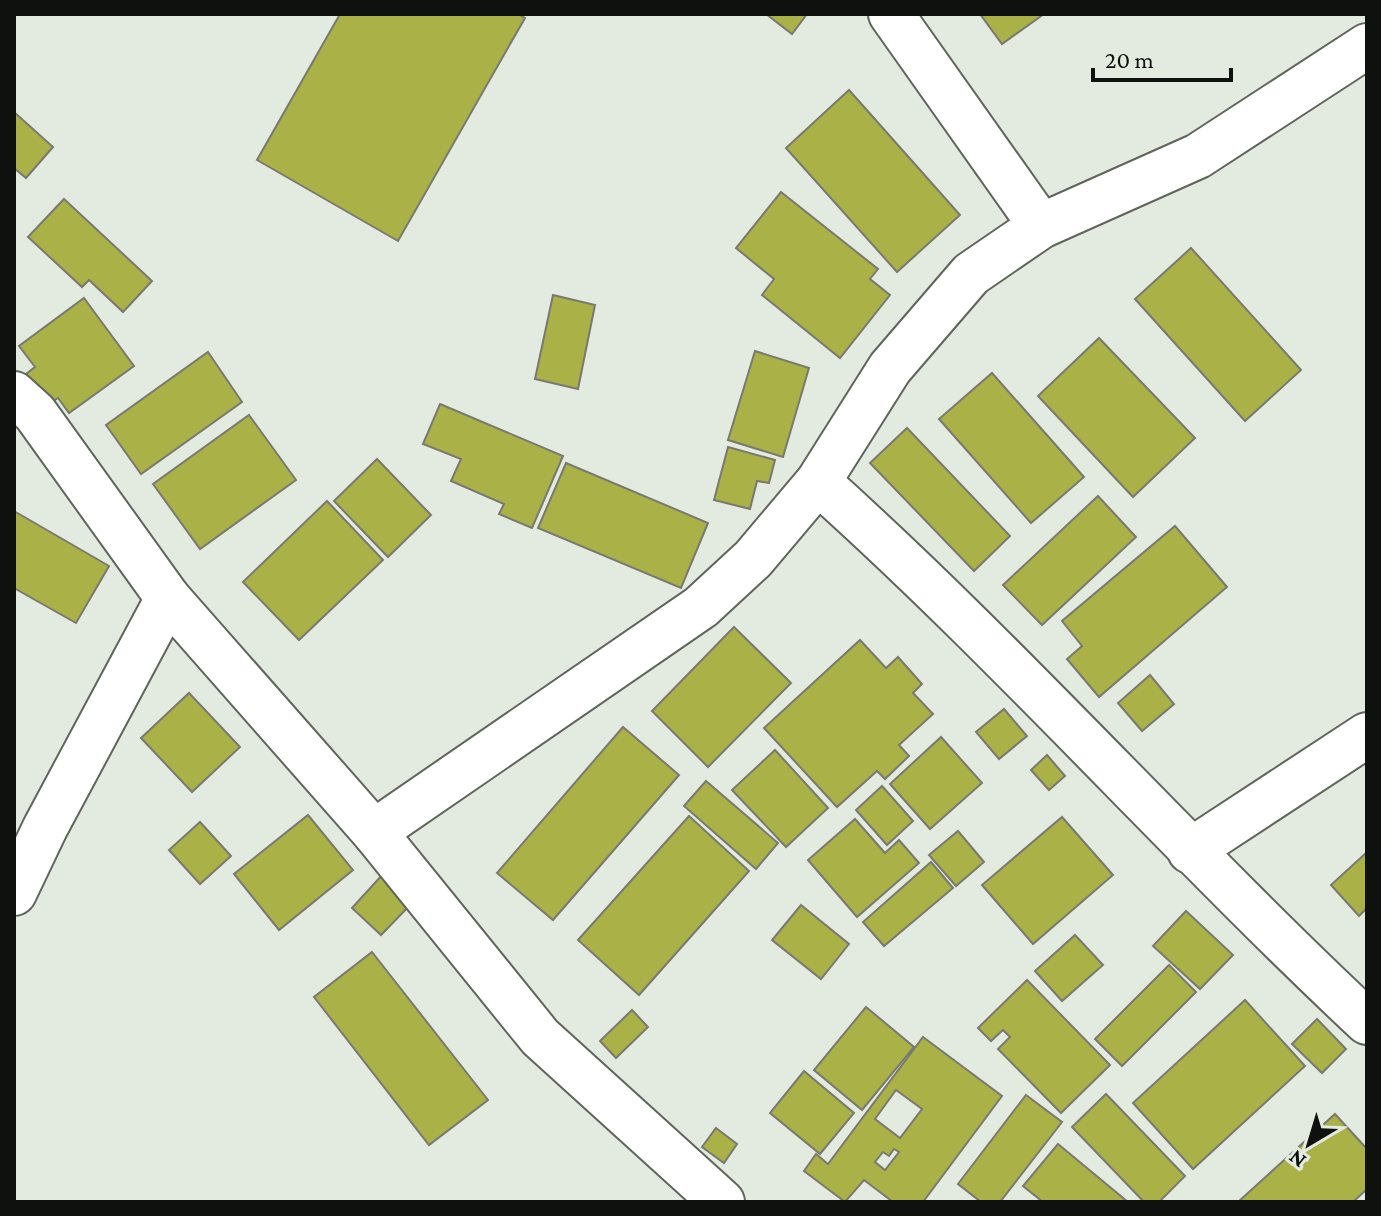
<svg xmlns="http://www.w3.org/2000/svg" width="1381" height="1216" font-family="'Crimson Pro',serif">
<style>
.building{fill:#aab147;stroke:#797a6f;stroke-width:2;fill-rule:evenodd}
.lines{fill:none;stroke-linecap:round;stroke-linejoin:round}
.minor-casing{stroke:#5f655c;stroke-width:48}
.minor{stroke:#fff;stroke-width:44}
</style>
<rect width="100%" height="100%" fill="#e3ebe0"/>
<!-- building -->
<g class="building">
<polygon points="340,14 518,14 525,18 398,241 257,160"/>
<polygon points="766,14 807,14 792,34"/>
<polygon points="980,14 1044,14 1002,44"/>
<polygon points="849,90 960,215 897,272 786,148"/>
<polygon points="14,112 53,147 26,178 14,168"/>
<polygon points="781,192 878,269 870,279 890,295 840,358 762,295 774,279 736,248"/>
<polygon points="64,199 152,281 123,312 89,280 82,287 28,237"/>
<polygon points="1191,248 1301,370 1245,421 1135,299"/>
<polygon points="553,295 595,305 578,389 535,379"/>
<polygon points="84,298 134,366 69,413 58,398 49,404 26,374 35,367 19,346"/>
<polygon points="1099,338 1195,438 1133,497 1038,396"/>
<polygon points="755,351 809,368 783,457 728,440"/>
<polygon points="208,352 242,402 141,474 106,425"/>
<polygon points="992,373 1084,477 1031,523 939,419"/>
<polygon points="440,404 563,456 532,528 499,514 504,504 451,481 461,459 423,444"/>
<polygon points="249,415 296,480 200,549 153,484"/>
<polygon points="907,428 1010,536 974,571 870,463"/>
<polygon points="728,447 775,460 769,483 757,481 750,509 714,500"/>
<polygon points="377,459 431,515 388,557 334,501"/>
<polygon points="566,463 708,523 681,588 538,528"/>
<polygon points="1098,496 1136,537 1042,625 1003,585"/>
<polygon points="327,501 383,560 299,640 243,582"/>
<polygon points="14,511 109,566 76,623 14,588"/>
<polygon points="1175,526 1227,587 1099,697 1067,659 1082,646 1062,621"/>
<polygon points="734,627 791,683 708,767 652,711"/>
<polygon points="860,640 886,668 898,657 922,684 913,693 933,714 899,745 909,756 885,779 877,771 837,807 764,728"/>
<polygon points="1150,675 1174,704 1142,731 1118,703"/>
<polygon points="189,693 240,747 192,792 141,738"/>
<polygon points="1004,709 1027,736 999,759 976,732"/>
<polygon points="623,727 679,775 553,920 497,873"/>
<polygon points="941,737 982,783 930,829 890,784"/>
<polygon points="775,750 828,808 786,847 732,790"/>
<polygon points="1047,755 1065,776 1049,790 1031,770"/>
<polygon points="706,781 778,843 756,869 684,806"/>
<polygon points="882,786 913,821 887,845 856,810"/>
<polygon points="308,815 353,870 279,930 234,874"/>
<polygon points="689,816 749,871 639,995 578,940"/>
<polygon points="1062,817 1113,875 1033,944 982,885"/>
<polygon points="855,819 885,853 899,840 919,863 857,917 808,860"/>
<polygon points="200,822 231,856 200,884 169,850"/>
<polygon points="958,831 984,862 956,886 929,855"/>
<polygon points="1367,852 1367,908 1359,916 1331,885"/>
<polygon points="931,862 953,888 884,946 863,922"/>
<polygon points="383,874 413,902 381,935 352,908"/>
<polygon points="801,905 849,944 821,979 772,940"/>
<polygon points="1186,911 1233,955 1200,989 1153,946"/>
<polygon points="1075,935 1103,965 1062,1001 1035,971"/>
<polygon points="372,952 488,1100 429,1145 314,997"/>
<polygon points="1169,965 1196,992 1122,1066 1095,1039"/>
<polygon points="1027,980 1110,1065 1061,1113 998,1049 1010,1037 1003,1030 991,1041 978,1028"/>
<polygon points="1245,1000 1305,1066 1193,1169 1133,1103"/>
<polygon points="866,1007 914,1047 862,1110 814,1070"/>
<polygon points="632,1010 648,1027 616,1058 600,1041"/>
<polygon points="1317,1019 1346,1049 1322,1073 1292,1044"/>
<path d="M923,1037l79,59 -79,106h-30l-29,-22 -19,22 -41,-31 12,-17 12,10zM896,1090l26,19 -22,29 -25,-19zM894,1149l5,3 -14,18 -10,-8 8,-10 6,4z"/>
<polygon points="804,1071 854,1113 820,1154 770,1113"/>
<polygon points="1106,1094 1185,1176 1159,1202 1144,1202 1072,1127"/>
<polygon points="1026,1095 1062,1122 1000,1202 981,1202 958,1184"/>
<polygon points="1335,1114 1367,1149 1367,1189 1353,1202 1238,1202"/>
<polygon points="716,1128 737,1144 724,1163 702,1147"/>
<polygon points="1058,1144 1128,1202 1043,1202 1023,1186"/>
</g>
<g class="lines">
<!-- minor casing -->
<g class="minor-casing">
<g id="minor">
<polyline points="891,14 1041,226"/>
<polyline points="14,394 35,413 168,598 374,832 540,1037 722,1202"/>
<path d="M818,482c191,171 362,365 549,540"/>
<polyline points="374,832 701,607 753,559 818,482 890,368 971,274 1041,226 1198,156 1367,46"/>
<polyline points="1190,851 1367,735"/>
<polyline points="14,893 45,828 168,598"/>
</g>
</g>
<!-- minor -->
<use href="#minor" class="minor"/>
</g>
<!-- border -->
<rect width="1381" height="1216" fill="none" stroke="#0e110d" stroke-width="32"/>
<!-- north arrow -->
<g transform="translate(1309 1144) rotate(218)" stroke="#e3ebe0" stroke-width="6" paint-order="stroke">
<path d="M0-6L14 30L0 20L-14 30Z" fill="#0e110d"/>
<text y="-12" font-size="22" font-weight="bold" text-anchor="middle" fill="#0e110d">N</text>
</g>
<!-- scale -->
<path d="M1093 68v12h138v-12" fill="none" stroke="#0e110d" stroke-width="4"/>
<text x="1105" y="68" font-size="24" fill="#0e110d" stroke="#e3ebe0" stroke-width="6" paint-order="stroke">20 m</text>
</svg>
